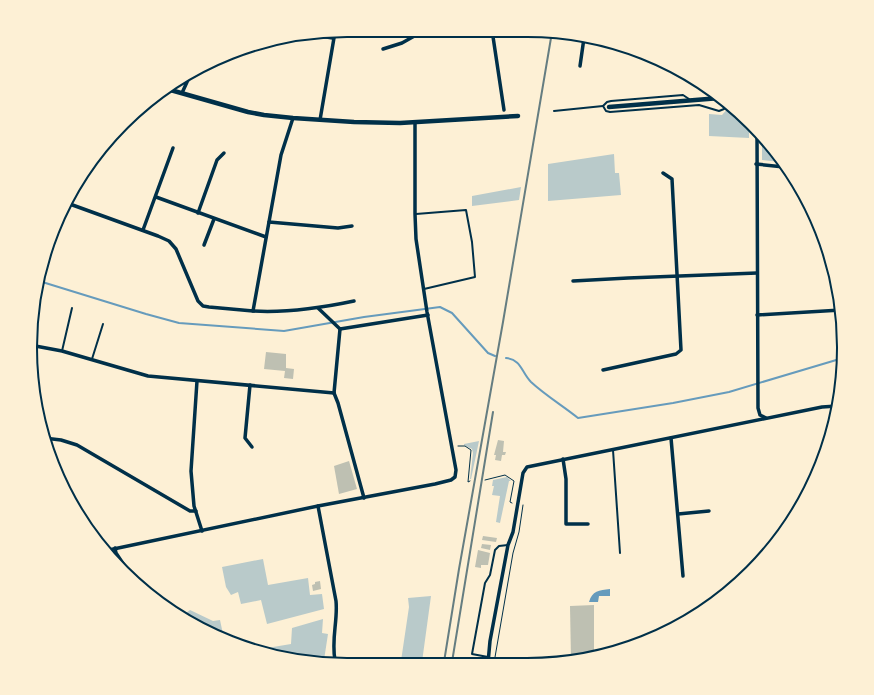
<svg xmlns="http://www.w3.org/2000/svg" width="874" height="695" font-family="Merriweather,serif">
<style>
.green{fill:#b9caca}
.water{fill:#669bbc}
.lines{fill:none;stroke-linecap:round;stroke-linejoin:round}
.stream{stroke:#669bbc;stroke-width:2}
.building{fill:#bec0b2}
.path{stroke:#003049;stroke-width:1}
.service{stroke:#003049;stroke-width:2}
.minor{stroke:#003049;stroke-width:3.5}
.tertiary{stroke:#003049;stroke-width:4.5}
.rail{stroke:#657d81;stroke-width:2}
.rim{fill:none;stroke:#003049;stroke-width:2}
</style>
<rect width="100%" height="100%" fill="#fdf0d5"/>
<!-- green -->
<g class="green">
<polygon points="731,105 736,109 749,125 749,138 709,136 709,114 722,115"/>
<polygon points="762,141 780,162 762,160"/>
<polygon points="614,154 615,173 619,173 621,195 548,201 548,164"/>
<polygon points="521,187 519,200 472,206 472,196"/>
<polygon points="479,441 471,479 470,479 473,453 472,449 464,445 464,444"/>
<polygon points="507,477 511,481 509,481 500,523 496,522 500,496 492,495 494,486 492,486 493,480"/>
<polygon points="263,559 268,585 308,578 310,595 322,594 324,609 267,624 261,600 241,604 238,592 231,595 226,587 222,567"/>
<polygon points="431,596 422,662 401,661 409,607 408,598"/>
<polygon points="190,610 213,621 220,620 224,639 182,616"/>
<polygon points="323,619 322,633 328,634 324,660 286,659 261,652 261,649 291,644 292,628"/>
</g>
<!-- water -->
<path class="water" d="M610,589v7h-11l-1,6h-9c3,-11 10,-12 21,-13z"/>
<g class="lines">
<!-- stream -->
<g class="stream">
<polyline points="39,281 146,314 179,323 284,331 364,317 440,307 452,313 488,353 495,356"/>
<path d="M506,358c16,2 15,14 25,24 14,13 32,24 47,36l95,-15 56,-11 114,-34"/>
</g>
</g>
<!-- building -->
<g class="building">
<polygon points="266,352 286,354 286,368 294,369 293,379 284,378 285,371 264,369"/>
<polygon points="498,440 504,441 503,452 506,452 505,455 502,455 501,461 495,460 496,455 494,455"/>
<polygon points="349,461 357,489 339,494 334,466"/>
<polygon points="483,536 497,538 496,542 482,540"/>
<polygon points="482,544 491,545 490,550 481,548"/>
<polygon points="478,550 490,553 488,565 481,565 481,568 475,567"/>
<polygon points="320,581 321,589 313,591 312,585 315,584 315,582"/>
<polygon points="594,605 594,657 571,660 570,606"/>
</g>
<g class="lines">
<!-- path -->
<g class="path">
<polyline points="458,446 465,446 471,450 468,482 470,481"/>
<polyline points="485,480 505,475 514,481 510,502 512,503"/>
<polyline points="494,663 513,553 519,532 523,505"/>
</g>
<!-- service -->
<g class="service">
<polyline points="310,35 334,39"/>
<polyline points="689,99 683,95 611,101 607,102 603,106 606,111 610,112 699,105 719,111 724,109 726,102"/>
<polyline points="554,111 603,106"/>
<polyline points="416,214 466,210 472,242 475,277 424,289"/>
<polyline points="31,345 32,334"/>
<polyline points="62,351 72,308"/>
<polyline points="92,359 103,324"/>
<polyline points="613,450 620,553"/>
<polyline points="488,657 472,654 485,583 490,575 495,550 499,546 508,545"/>
</g>
<!-- minor -->
<g class="minor">
<polyline points="492,30 504,110"/>
<polyline points="383,49 402,43 425,30"/>
<polyline points="580,66 584,38"/>
<polyline points="182,93 192,71"/>
<polyline points="320,120 335,32"/>
<polyline points="757,134 758,408 760,415 766,418"/>
<polyline points="756,164 784,167"/>
<polyline points="156,197 266,237"/>
<polyline points="67,203 158,236 169,241 176,249 198,301 203,306 209,307 253,311 281,155 293,118"/>
<polyline points="198,213 217,160 224,153"/>
<polyline points="269,222 338,228 352,226"/>
<polyline points="143,230 173,148"/>
<polyline points="204,245 214,219"/>
<polyline points="573,281 628,278 757,273"/>
<polyline points="318,308 340,329"/>
<path d="M253,311c34,2 68,-3 101,-10"/>
<polyline points="757,315 841,310"/>
<polyline points="340,329 428,315"/>
<polyline points="30,345 62,351 148,376 334,393"/>
<polyline points="603,370 676,354 681,350 672,179 663,173"/>
<polyline points="197,381 191,471 194,506 202,531"/>
<polyline points="250,385 245,438 252,447"/>
<polyline points="334,393 338,403 364,498"/>
<polyline points="334,393 340,329"/>
<polyline points="44,438 61,440 77,445 190,511 196,511"/>
<polyline points="671,438 683,576"/>
<polyline points="563,459 566,479 566,524 588,524"/>
<path d="M318,506l18,95c2,20 -5,38 -1,59"/>
<polyline points="678,514 709,511"/>
<polyline points="115,548 116,553 134,580"/>
<polyline points="104,551 318,506 435,484 451,480 455,477 456,470 427,312 416,239 415,214 415,122"/>
<polyline points="488,663 490,641 508,545 513,532 523,473 527,467 822,407 837,406"/>
</g>
<!-- tertiary -->
<g class="tertiary">
<polyline points="167,89 248,112 264,115 293,118 354,122 400,123 518,116"/>
<polyline points="609,107 720,98"/>
</g>
<!-- rail -->
<g class="rail">
<polyline points="444,662 459,569 503,322 552,32"/>
<polyline points="452,662 493,412"/>
</g>
</g>
<!-- crop -->
<path d="M0 0H874V695H0ZM347 37H527A310 310 0 0 1 837 347V348A310 310 0 0 1 527 658H347A310 310 0 0 1 37 348V347A310 310 0 0 1 347 37Z" fill="#fdf0d5" fill-rule="evenodd"/>
<path class="rim" d="M347 37H527A310 310 0 0 1 837 347V348A310 310 0 0 1 527 658H347A310 310 0 0 1 37 348V347A310 310 0 0 1 347 37Z"/>
</svg>
